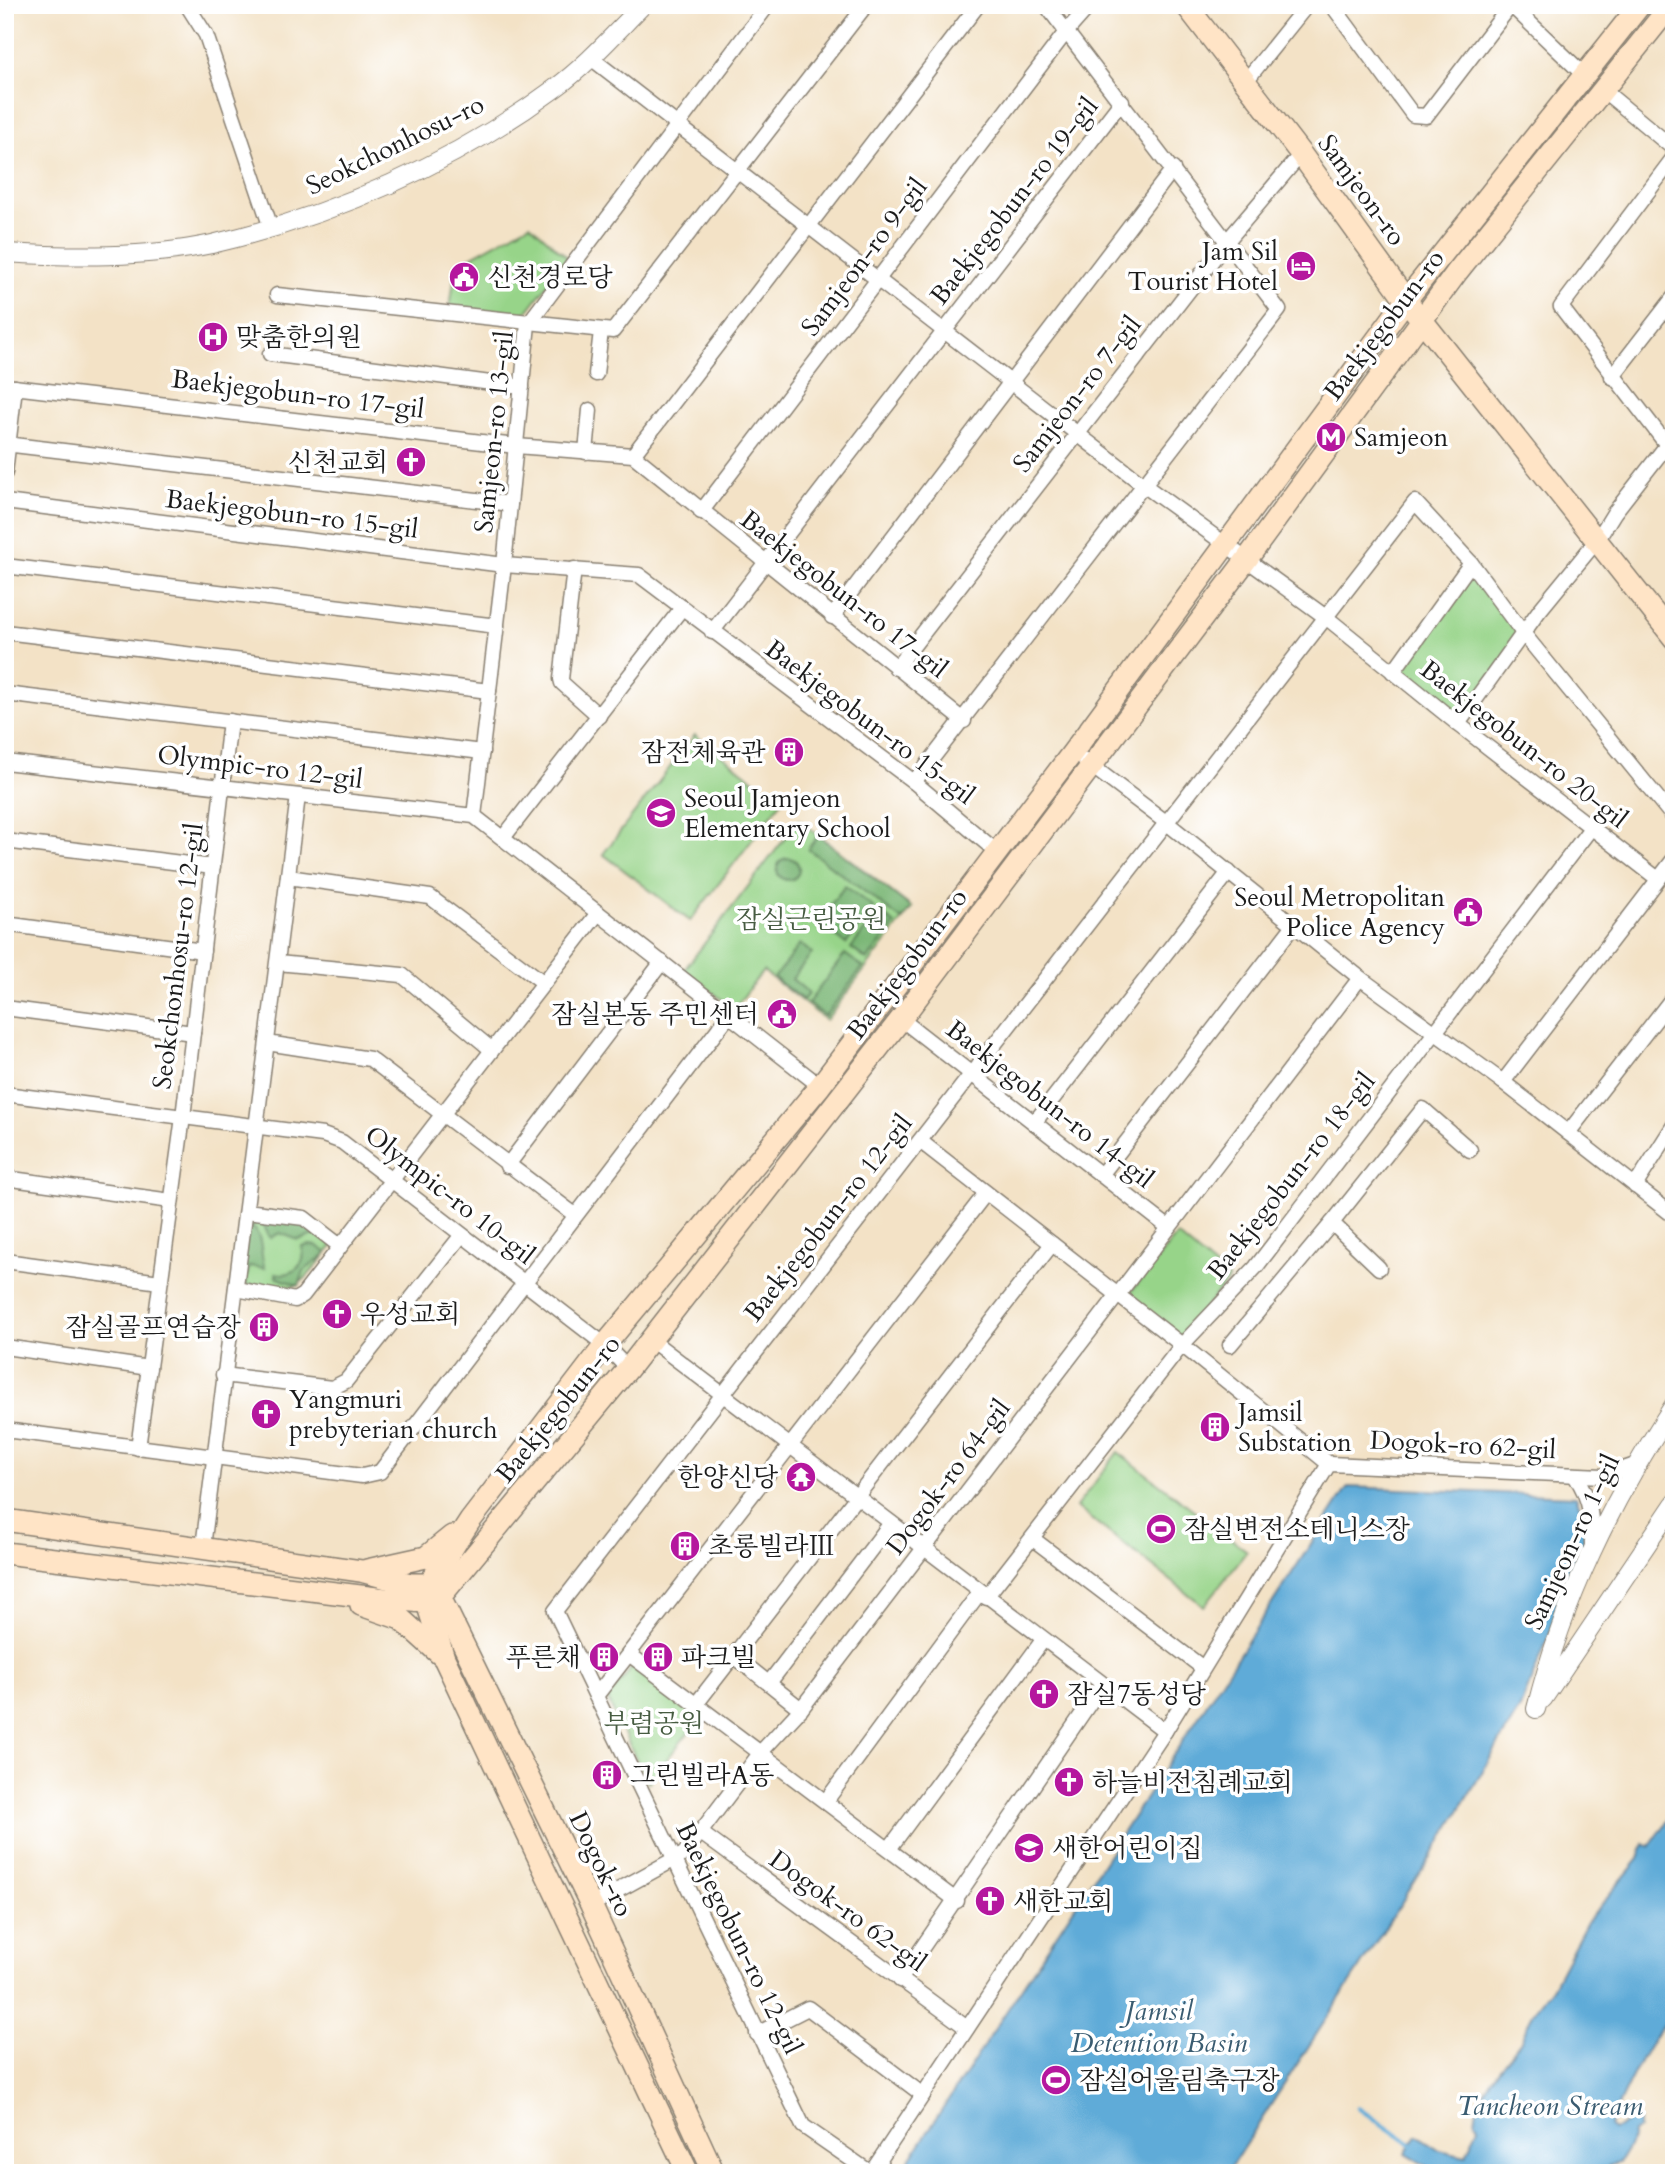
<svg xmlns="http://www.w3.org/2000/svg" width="1679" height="2178" font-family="Cardo,'Noto Serif KR',serif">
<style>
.green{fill:#97d489;stroke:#5a7852;stroke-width:2}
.forest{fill:#79b675;stroke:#4a6948;stroke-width:2}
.water{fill:#5fabd8;stroke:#3e647a;stroke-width:2}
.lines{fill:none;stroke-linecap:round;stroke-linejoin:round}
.stream{stroke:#5fabd8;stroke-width:4.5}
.minor-casing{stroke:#887f71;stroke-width:17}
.tertiary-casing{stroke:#887f71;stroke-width:20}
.secondary-casing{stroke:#887f71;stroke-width:24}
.minor{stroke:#fff;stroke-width:14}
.tertiary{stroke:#fff;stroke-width:18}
.secondary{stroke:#ffe4c6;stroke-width:21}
.labels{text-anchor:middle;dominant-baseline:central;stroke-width:7;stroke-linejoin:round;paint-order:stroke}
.street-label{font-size:26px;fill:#1c1c1c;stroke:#fff}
.poi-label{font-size:26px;fill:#1c1c1c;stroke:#fff;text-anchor:start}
.park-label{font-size:26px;fill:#475c42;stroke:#fff}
.water-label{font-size:28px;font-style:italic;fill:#3a5c71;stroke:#fff}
</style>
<rect width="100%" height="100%" fill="#fff"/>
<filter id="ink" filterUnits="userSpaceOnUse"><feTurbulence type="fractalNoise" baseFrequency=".0143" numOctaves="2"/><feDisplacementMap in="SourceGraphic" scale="14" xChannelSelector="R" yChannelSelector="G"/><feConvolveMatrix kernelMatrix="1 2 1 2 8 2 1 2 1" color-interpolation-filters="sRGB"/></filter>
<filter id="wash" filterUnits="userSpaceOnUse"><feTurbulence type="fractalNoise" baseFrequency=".00686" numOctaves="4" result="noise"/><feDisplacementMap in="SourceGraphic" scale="28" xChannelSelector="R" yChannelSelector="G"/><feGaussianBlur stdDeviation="1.57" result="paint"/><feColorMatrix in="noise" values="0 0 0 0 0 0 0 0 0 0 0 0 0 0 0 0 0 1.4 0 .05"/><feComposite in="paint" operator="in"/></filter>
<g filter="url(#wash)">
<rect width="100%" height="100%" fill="#f3e2c6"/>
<!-- green -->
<g class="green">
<polygon points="530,224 568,258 522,318 450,308 456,265"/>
<polygon points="1471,563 1523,633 1458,724 1393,672"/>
<polygon points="695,735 782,801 690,921 603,854"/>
<polygon points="799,820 912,908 826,1020 763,971 734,1009 684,970"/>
<path d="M249,1215l51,5 34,25c-41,47 -31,49 -94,39z"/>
<polygon points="1177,1235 1229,1279 1180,1338 1128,1295"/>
<polygon points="1118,1452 1247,1551 1204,1606 1076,1507"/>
<polygon points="635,1664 700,1718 648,1783 607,1699"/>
</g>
<!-- forest -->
<g class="forest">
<polygon points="818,835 912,908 902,920 808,849"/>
<circle cx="788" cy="869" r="11"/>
<polygon points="845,886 874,908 846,944 817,922"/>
<polygon points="879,912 895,924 867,960 851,948"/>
<polygon points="800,944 812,953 792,979 809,993 803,1000 774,978"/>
<polygon points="845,954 863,967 825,1016 808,1003"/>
<polygon points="259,1216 300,1220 319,1234 298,1240 280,1233 270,1238"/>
<path d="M248,1223c18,14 10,27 17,45l-16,-2 -3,19 -6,-1z"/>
<path d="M309,1245l8,1 10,7 -23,18 -5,15 -23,-9v-4c16,4 32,-8 26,-26z"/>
</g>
<!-- water -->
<g class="water">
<polygon points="1348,1487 1576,1496 1590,1534 1520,1708 1443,1838 1227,2173 901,2173"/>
<path d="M1674,1812v199c-29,35 -47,74 -65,115l4,4 22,-13 4,4v7l-6,4 -2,11 -12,20 -11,3 -7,7h-162l-33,-19 11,-19 23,15 26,6 12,-30 -3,-5 3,-19 13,-22 30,-39 12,-28 19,-25 36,-68 51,-61 5,-16 6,3z"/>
</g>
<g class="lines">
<!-- stream -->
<polyline class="stream" points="1358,2108 1415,2147"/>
</g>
</g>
<g filter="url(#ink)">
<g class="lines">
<!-- minor casing -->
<g class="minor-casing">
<g id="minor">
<polyline points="187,5 206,35 271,228"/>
<polyline points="1332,5 1413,115 1426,116 1511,5"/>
<polyline points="1511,5 1584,75"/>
<polyline points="591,58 1145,486 1327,618 1458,724 1658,879"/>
<polyline points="1245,82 1307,5"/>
<polyline points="1603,90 1674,149"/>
<polyline points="1674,157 1561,307 1674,454"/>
<polyline points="277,295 613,331 866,5"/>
<polyline points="270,354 522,387"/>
<polyline points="596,374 601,331"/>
<polyline points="1612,377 1674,297"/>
<polyline points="5,386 516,446 633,455 964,721"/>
<polyline points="5,444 510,504"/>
<polyline points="586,452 590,410"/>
<polyline points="633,455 978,5"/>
<polyline points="5,473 15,387"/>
<polyline points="5,502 504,565 639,575 914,782 997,852"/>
<polyline points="701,512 1066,32 1090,5"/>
<polyline points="5,566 497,626"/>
<polyline points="574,569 561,679 562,683 599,716"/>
<polyline points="832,617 1173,169"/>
<polyline points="5,632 489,691"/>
<polyline points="712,632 1122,101"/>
<polyline points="896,668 1228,240 1301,154"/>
<polyline points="1393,672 1471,563"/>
<polyline points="5,694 482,752"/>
<polyline points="1458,724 1539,611 1598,539 1614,513 1674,436"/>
<polyline points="1085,761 1167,823 1360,978 1503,1082 1674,1216"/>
<polyline points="5,762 474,816 820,1086"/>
<polyline points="914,782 1279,310 1046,5"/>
<polyline points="474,816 504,565 528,324 768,5"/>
<polyline points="503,838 682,608"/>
<polyline points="5,841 213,867"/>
<polyline points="288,877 430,897 544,983"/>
<polyline points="5,924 203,951"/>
<polyline points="278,963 402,975 492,1050"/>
<polyline points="5,1008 193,1033"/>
<polyline points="901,1019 1168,1227"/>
<polyline points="267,1043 370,1059 575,1215"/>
<polyline points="1503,1082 1674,859"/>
<polyline points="5,1094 323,1135 342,1142 605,1345 628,1369"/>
<polyline points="1034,1123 1229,872"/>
<polyline points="1568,1133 1674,996"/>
<polyline points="920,1141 1182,1345 1329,1464"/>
<polyline points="507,1166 662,962"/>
<polyline points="1101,1175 1294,925"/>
<polyline points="5,1178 171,1201"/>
<polyline points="1635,1186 1674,1125"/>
<polyline points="246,1211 304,1218 340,1246"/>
<polyline points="5,1261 160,1282"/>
<polyline points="1379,1268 1332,1223 1423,1109 1470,1150"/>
<polyline points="236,1289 295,1300 303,1295 598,913"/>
<polyline points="651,1340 1165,1731"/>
<polyline points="1230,1345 1332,1223"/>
<polyline points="5,1347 149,1368"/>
<polyline points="223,1375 332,1388 346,1381 461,1236"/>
<polyline points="5,1430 362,1476 380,1472 729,1015"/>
<polyline points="138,1448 183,1117 230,721"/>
<path d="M1575,1476c17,23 17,46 17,75"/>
<polyline points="1033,1539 1203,1668"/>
<polyline points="203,1547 298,796"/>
<polyline points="986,1597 1182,1345 1256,1267 1591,828"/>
<polyline points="629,1654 957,1901"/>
<polyline points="733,1655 801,1709"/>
<polyline points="769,1683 891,1523"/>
<polyline points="596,1696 986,1193"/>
<polyline points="697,1703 1052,1244"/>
<polyline points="826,1801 980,1592"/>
<polyline points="701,1833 967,2028"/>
<polyline points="889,1849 1043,1640"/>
<polyline points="591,1905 684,1854 761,1752 801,1709 1360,978"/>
<polyline points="900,1980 1102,1685"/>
<polyline points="757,2034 808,2008 923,2095"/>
<polyline points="871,2173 803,2126 555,1611 1415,502 1471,563 1523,633 1674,818"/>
<polyline points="871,2173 1165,1731 1329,1464 1603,1476 1635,1465"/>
</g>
</g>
<!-- tertiary casing -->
<g class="tertiary-casing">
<g id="tertiary">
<path d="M5,253c67,4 141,5 207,-9 121,-28 242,-81 342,-155 33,-24 60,-55 89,-84"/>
<polyline points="1543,1699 1674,1504"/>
<path d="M1536,1709c28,-112 75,-207 138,-304"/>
</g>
</g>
<!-- secondary casing -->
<g class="secondary-casing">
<g id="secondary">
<polyline points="1186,5 1301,154 1406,300 1674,638"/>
<polyline points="5,1520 361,1571 410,1584 429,1584 470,1521 605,1345 820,1086 1073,752 1406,300 1640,5"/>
<polyline points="5,1553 385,1599 425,1602 440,1597 628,1369 901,1019 1247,559 1457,272 1671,5"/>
<polyline points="367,1570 426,1557 452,1536"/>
<polyline points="433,1588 440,1597 591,1905 714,2173"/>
<polyline points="423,1590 444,1658 688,2173"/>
<polyline points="361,1605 401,1619 442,1656"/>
</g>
</g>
<!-- minor -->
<use href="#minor" class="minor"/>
<!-- tertiary -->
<use href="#tertiary" class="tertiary"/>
<!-- secondary -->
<use href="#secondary" class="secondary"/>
</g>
</g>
<!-- icons -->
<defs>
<g id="hotel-disc" transform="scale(1.575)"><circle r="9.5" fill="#b5179e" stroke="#fff"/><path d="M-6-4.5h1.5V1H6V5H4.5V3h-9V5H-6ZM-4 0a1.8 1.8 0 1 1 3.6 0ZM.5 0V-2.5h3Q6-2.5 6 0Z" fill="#fff"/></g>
<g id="civic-disc" transform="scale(1.575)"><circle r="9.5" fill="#b5179e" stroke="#fff"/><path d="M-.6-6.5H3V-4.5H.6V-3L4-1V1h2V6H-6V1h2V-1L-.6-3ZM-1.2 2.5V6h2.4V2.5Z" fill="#fff"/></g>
<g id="hospital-disc" transform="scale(1.575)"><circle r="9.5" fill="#b5179e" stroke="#fff"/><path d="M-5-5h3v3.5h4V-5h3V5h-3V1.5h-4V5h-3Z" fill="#fff"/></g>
<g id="metro-disc" transform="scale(1.575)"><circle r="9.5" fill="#b5179e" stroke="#fff"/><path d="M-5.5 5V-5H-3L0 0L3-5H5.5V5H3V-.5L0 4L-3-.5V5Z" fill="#fff"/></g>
<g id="church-disc" transform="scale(1.575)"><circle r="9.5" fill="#b5179e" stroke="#fff"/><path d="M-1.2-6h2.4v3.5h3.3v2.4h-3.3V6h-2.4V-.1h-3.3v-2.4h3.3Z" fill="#fff"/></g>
<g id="building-disc" transform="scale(1.575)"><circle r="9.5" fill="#b5179e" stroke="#fff"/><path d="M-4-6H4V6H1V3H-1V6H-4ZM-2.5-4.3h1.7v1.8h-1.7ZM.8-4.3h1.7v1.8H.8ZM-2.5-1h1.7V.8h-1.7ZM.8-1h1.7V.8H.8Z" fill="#fff"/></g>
<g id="school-disc" transform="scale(1.575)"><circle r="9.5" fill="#b5179e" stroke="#fff"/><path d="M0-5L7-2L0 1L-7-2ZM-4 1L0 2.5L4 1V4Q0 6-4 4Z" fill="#fff"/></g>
<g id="temple-disc" transform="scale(1.575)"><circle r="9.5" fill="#b5179e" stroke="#fff"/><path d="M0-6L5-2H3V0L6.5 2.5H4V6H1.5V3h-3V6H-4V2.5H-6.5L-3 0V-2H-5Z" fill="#fff"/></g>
<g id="stadium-disc" transform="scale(1.575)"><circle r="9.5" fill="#b5179e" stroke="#fff"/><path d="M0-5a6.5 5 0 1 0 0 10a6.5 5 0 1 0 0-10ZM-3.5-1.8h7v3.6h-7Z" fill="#fff"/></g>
</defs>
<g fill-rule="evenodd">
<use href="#hotel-disc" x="1301" y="266"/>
<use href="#civic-disc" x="464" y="277"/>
<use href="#hospital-disc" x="213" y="337"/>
<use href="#metro-disc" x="1331" y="437"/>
<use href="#church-disc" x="411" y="462"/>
<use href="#building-disc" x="789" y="752"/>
<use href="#school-disc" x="661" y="813"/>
<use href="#civic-disc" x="1468" y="912"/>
<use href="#civic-disc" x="782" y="1014"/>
<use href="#church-disc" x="337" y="1314"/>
<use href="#building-disc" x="264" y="1327"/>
<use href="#church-disc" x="266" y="1414"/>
<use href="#building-disc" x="1215" y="1427"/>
<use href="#temple-disc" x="801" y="1477"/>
<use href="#stadium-disc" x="1161" y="1529"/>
<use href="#building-disc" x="685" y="1546"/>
<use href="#building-disc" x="604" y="1657"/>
<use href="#building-disc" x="658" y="1657"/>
<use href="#church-disc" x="1044" y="1694"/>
<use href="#building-disc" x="607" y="1775"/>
<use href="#church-disc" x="1069" y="1782"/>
<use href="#school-disc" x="1029" y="1848"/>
<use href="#church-disc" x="990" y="1901"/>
<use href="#stadium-disc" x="1056" y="2080"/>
</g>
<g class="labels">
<!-- street labels -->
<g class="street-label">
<text transform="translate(395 145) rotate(-26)">Seokchonhosu-ro</text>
<text transform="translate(1362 190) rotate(54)">Samjeon-ro</text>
<text transform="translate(1014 201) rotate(-52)">Baekjegobun-ro 19-gil</text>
<text transform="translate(864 257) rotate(-53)">Samjeon-ro 9-gil</text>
<text transform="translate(1384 325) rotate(-53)">Baekjegobun-ro</text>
<text transform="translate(298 394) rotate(7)">Baekjegobun-ro 17-gil</text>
<text transform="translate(1077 394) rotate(-52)">Samjeon-ro 7-gil</text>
<text transform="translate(494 432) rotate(-84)">Samjeon-ro 13-gil</text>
<text transform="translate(292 514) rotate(7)">Baekjegobun-ro 15-gil</text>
<text transform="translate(844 594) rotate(38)">Baekjegobun-ro 17-gil</text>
<text transform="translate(870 722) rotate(37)">Baekjegobun-ro 15-gil</text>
<text transform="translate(1524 744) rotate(38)">Baekjegobun-ro 20-gil</text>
<text transform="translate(260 767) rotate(7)">Olympic-ro 12-gil</text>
<text transform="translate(178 956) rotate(-83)">Seokchonhosu-ro 12-gil</text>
<text transform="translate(907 964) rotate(-53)">Baekjegobun-ro</text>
<text transform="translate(1050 1104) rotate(38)">Baekjegobun-ro 14-gil</text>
<text transform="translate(1291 1176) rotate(-52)">Baekjegobun-ro 18-gil</text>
<text transform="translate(450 1195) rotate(38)">Olympic-ro 10-gil</text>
<text transform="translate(828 1218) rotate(-52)">Baekjegobun-ro 12-gil</text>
<text transform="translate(558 1409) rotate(-51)">Baekjegobun-ro</text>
<text transform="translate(1463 1445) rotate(3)">Dogok-ro 62-gil</text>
<text transform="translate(948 1477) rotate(-53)">Dogok-ro 64-gil</text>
<text transform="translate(1572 1542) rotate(-65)">Samjeon-ro 1-gil</text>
<text transform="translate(601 1864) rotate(64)">Dogok-ro</text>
<text transform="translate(848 1911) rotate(36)">Dogok-ro 62-gil</text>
<text transform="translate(739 1938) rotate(64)">Baekjegobun-ro 12-gil</text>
</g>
<!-- poi labels -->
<g class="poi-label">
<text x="1278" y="251" text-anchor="end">Jam Sil<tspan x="1278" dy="30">Tourist Hotel</tspan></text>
<text x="487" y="277">신천경로당</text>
<text x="236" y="337">맞춤한의원</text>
<text x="1354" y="437">Samjeon</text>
<text x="388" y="462" text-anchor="end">신천교회</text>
<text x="766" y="752" text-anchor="end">잠전체육관</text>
<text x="684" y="798">Seoul Jamjeon<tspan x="684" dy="30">Elementary School</tspan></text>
<text x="1445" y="897" text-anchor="end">Seoul Metropolitan<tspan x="1445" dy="30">Police Agency</tspan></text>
<text x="759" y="1014" text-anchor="end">잠실본동 주민센터</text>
<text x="360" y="1314">우성교회</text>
<text x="241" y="1327" text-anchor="end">잠실골프연습장</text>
<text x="289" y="1399">Yangmuri<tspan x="289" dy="30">prebyterian church</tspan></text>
<text x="1238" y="1412">Jamsil<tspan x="1238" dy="30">Substation</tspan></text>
<text x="778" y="1477" text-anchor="end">한양신당</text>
<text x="1184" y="1529">잠실변전소테니스장</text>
<text x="708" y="1546">초롱빌라Ⅲ</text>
<text x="581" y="1657" text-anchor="end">푸른채</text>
<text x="681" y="1657">파크빌</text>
<text x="1067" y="1694">잠실7동성당</text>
<text x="630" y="1775">그린빌라A동</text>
<text x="1092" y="1782">하늘비전침례교회</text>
<text x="1052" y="1848">새한어린이집</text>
<text x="1013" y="1901">새한교회</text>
<text x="1079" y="2080">잠실어울림축구장</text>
</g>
<!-- park labels -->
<g class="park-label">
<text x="811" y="919">잠실근린공원</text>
<text x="654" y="1723">부렴공원</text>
</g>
<!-- water labels -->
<g class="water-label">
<text x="1159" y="2011">Jamsil<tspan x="1159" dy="32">Detention Basin</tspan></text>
<text x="1550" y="2106">Tancheon Stream</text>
</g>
</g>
<!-- margin -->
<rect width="1679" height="2178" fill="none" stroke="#fff" stroke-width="28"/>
</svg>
